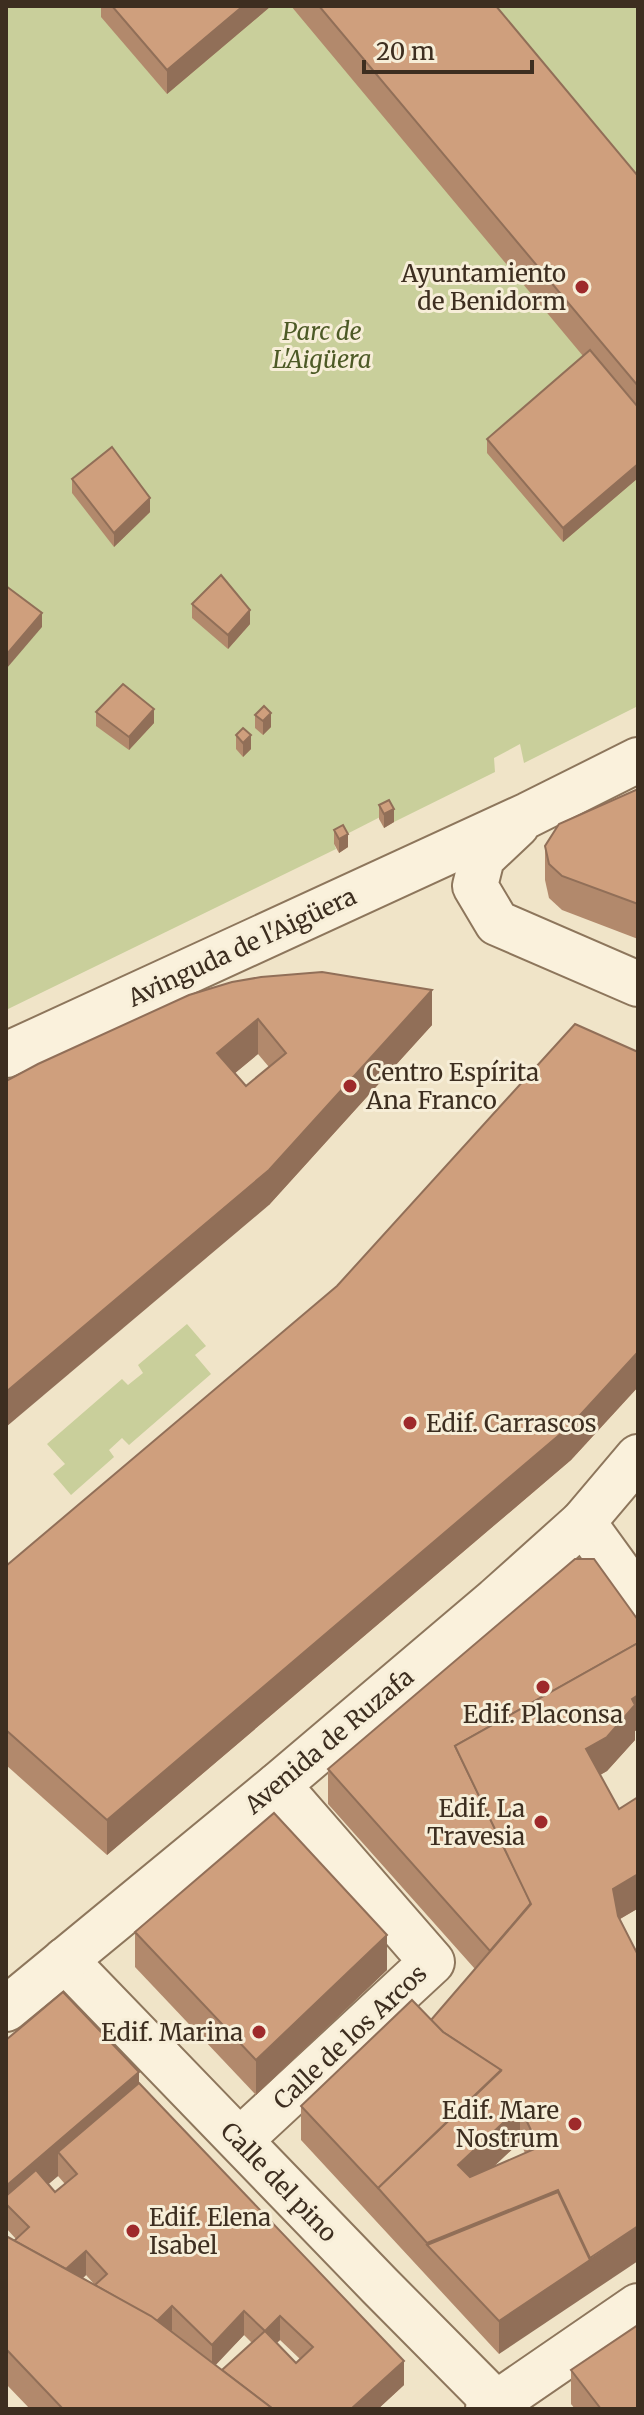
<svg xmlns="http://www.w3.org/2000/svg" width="644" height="2415" font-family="Merriweather,serif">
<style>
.green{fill:#c9cf9b}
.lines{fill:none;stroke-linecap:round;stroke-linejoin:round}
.minor-casing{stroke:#8d765c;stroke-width:48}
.minor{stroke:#faf1dc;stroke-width:44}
.wall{fill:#b2896c;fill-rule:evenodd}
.shaded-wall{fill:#916f58}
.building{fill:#cf9f7d;stroke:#916f58;stroke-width:2;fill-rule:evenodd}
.poi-dot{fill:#9e2a2b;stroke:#f7eed8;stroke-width:3}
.labels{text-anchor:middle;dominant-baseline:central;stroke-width:6;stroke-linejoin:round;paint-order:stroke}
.poi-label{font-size:24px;fill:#3d2e20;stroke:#f7eed8;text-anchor:end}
.park-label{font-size:24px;font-style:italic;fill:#4d5a26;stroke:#f7eed8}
.street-label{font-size:24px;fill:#3d2e20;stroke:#f7eed8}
</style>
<rect width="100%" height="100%" fill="#f0e4c8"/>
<!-- green -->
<g class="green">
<polygon points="6,6 638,6 638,706 524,763 520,744 494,758 495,772 394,822 388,813 341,837 334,844 336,849 6,1010"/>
<polygon points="187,1324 206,1346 195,1355 211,1374 129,1445 122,1438 109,1450 114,1457 71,1495 53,1474 65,1464 47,1444 122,1379 128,1385 143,1373 138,1365"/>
</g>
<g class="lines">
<!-- minor casing -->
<g class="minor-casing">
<g id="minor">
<polyline points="517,825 482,858 475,886 497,923 638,984"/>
<polyline points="6,1055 528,815 638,760"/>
<polyline points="583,1522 638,1598"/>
<polyline points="65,1960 380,2286 495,2402 508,2409"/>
<polyline points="6,2009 278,1785 496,1600 583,1522 638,1457"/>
<polyline points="240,2140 432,1962 278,1785"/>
<polyline points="488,2409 638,2306"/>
</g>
</g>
<!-- minor -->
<use href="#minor" class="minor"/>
</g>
<!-- wall -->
<g class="wall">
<polygon points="101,6 271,6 167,94 101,17"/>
<polygon points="291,6 496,6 638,176 638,478 563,542 487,453 487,439 583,356"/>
<polygon points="72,479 150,512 114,547 72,493"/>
<polygon points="192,604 250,624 228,649 192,618"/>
<polygon points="96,712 154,723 129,750 96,726"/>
<polygon points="255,715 271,727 263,735 255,728"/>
<polygon points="236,735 251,749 243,757 236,749"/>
<polygon points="638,789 638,939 562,910 549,898 545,880 545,846"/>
<polygon points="379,805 394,822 384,828 379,819"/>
<polygon points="334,830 348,847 339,853 334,844"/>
<path d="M189,995l243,30 -163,180zM258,1054l11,13 -23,19 -11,-13z"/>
<polygon points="638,1052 638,1387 571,1460 107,1855 6,1765 6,1566"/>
<path d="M638,1620v109l-3,2v9l-28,31 -7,4 19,34 19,-12v114l-1,-2 -17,10 -121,435 -198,-214v-34l130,-86 44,-51 -147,-165v-35zM520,2142l5,11 -33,15z"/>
<polygon points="135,1932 387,1970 256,2095 135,1967"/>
<path d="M6,2040l133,43 265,302 -26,24h-348l-24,-25v-148l8,5 2,-2 -10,-11zM58,2176l7,8 -10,8 -7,-8zM86,2275l9,10 -12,-7zM244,2335l8,8 -30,27 -7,-5zM280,2340l20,19 -4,4 -20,-20z"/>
<polygon points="571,2370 638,2409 575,2409 571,2404"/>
</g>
<!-- shaded-wall -->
<g class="shaded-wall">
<polygon points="243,6 271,6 167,94 167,70"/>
<polygon points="638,464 638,478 563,542 563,528"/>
<polygon points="150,498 150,512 114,547 114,533"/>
<polygon points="250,610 250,624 228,649 228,635"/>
<polygon points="42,613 42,627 7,668 7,654"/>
<polygon points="154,709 154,723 129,750 129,737"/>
<polygon points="271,713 271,727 263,735 263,721"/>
<polygon points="251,735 251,749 243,757 243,743"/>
<polygon points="394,809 394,822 384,828 384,814"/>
<polygon points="348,834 348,847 339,853 339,839"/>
<polygon points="432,990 432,1025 269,1205 6,1427 6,1392"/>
<polygon points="258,1019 258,1054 217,1088 217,1053"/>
<polygon points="638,1352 638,1387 571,1460 107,1855 107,1820"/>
<polygon points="638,1695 638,1729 635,1731 635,1740 607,1771 586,1783 586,1749 632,1699"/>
<polygon points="638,1874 637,1909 613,1923 613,1889"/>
<polygon points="387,1935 387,1970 256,2095 256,2060"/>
<polygon points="139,2072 139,2107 58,2152 58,2176 15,2213 6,2204 6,2186"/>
<polygon points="520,2107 520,2142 458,2200 458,2165"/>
<polygon points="558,2190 558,2225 427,2245 427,2243"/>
<polygon points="638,2226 638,2261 499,2354 499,2321"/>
<polygon points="86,2251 86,2275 59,2300 59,2276"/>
<polygon points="172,2306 172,2330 151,2351 151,2327"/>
<polygon points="244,2311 244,2335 212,2369 212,2345"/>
<polygon points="280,2316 280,2340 265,2355 265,2331"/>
<polygon points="404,2361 404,2385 378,2409 351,2409"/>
</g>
<!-- building -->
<g class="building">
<polygon points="112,6 243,6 167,70"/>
<polygon points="319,6 496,6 638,176 638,386"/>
<polygon points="590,350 638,407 638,464 563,528 487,439"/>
<polygon points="112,447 150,498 114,533 72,479"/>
<polygon points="221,575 250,610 228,635 192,604"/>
<polygon points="6,586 42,613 7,654 6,654"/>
<polygon points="123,684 154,709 129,737 96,712"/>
<polygon points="264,706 271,713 263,721 255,715"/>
<polygon points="243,728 251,735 243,743 236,735"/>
<polygon points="638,789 638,904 562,876 549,864 545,846 559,824"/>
<polygon points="389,800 394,809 384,814 379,805"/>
<polygon points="343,825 348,834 339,839 334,830"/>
<path d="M322,972l110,18 -163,180 -263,222v-311l32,-17 151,-69 43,-13 29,-5zM258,1019l28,34 -40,33 -29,-33z"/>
<polygon points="575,1024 638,1052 638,1352 571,1425 107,1820 6,1730 6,1566 337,1286"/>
<polygon points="575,1559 594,1559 638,1620 638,1643 455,1746 531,1903 490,1951 328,1769"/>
<path d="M638,1643v52l-6,4 3,6 -28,32 -21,12 33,60 19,-12v77l-25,15 5,27 20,39v271l-48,32 -32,-68 -131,53 -49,-55 123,-117 -58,-39 -12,-12 100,-116 -76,-158zM520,2107l19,40 -69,30 -12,-12z"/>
<polygon points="274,1813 387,1935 256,2060 135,1932"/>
<polygon points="63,1992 139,2072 6,2186 6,2040"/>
<polygon points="412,2000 443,2032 501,2070 378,2188 301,2106"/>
<polygon points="139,2083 404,2361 351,2409 273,2409 222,2370 265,2331 296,2363 313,2347 280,2316 265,2331 244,2311 212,2345 172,2306 157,2321 95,2285 107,2274 86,2251 66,2269 14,2241 29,2227 6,2204 6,2196 36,2170 55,2192 77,2174 58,2152"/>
<polygon points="558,2192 590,2260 499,2321 427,2245"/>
<polygon points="6,2236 151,2316 273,2409 63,2409 6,2349"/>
<polygon points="638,2325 638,2409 601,2409 571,2370"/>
</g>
<!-- markers -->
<g class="poi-dot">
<circle cx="582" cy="287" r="8"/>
<circle cx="350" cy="1086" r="8"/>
<circle cx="410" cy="1423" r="8"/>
<circle cx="543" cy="1687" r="8"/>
<circle cx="541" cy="1822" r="8"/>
<circle cx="259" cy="2032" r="8"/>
<circle cx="575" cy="2124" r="8"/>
<circle cx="133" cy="2231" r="8"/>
</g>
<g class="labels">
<!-- poi labels -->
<g class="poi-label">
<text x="566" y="273">Ayuntamiento<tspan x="566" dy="28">de Benidorm</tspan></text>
<text x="366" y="1072" text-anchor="start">Centro Espírita<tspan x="366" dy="28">Ana Franco</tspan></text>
<text x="426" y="1423" text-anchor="start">Edif. Carrascos</text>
<text x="543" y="1714" text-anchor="middle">Edif. Placonsa</text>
<text x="525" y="1808">Edif. La<tspan x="525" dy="28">Travesia</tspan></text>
<text x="243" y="2032">Edif. Marina</text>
<text x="559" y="2110">Edif. Mare<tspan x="559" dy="28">Nostrum</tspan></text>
<text x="149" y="2217" text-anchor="start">Edif. Elena<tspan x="149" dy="28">Isabel</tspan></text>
</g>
<!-- park labels -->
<g class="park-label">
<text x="322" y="331">Parc de<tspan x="322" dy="28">L'Aigüera</tspan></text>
</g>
<!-- street labels -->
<g class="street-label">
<text transform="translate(242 947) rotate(-25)">Avinguda de l'Aigüera</text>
<text transform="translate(329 1741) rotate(-40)">Avenida de Ruzafa</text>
<text transform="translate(350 2037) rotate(-43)">Calle de los Arcos</text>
<text transform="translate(279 2182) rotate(46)">Calle del pino</text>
</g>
</g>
<!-- border -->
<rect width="644" height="2415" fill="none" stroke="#3d2e20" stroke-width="16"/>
<!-- scale -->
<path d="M364 60v12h168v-12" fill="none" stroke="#3d2e20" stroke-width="4"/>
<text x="376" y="60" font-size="24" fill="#3d2e20" stroke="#f7eed8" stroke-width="6" paint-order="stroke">20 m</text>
</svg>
